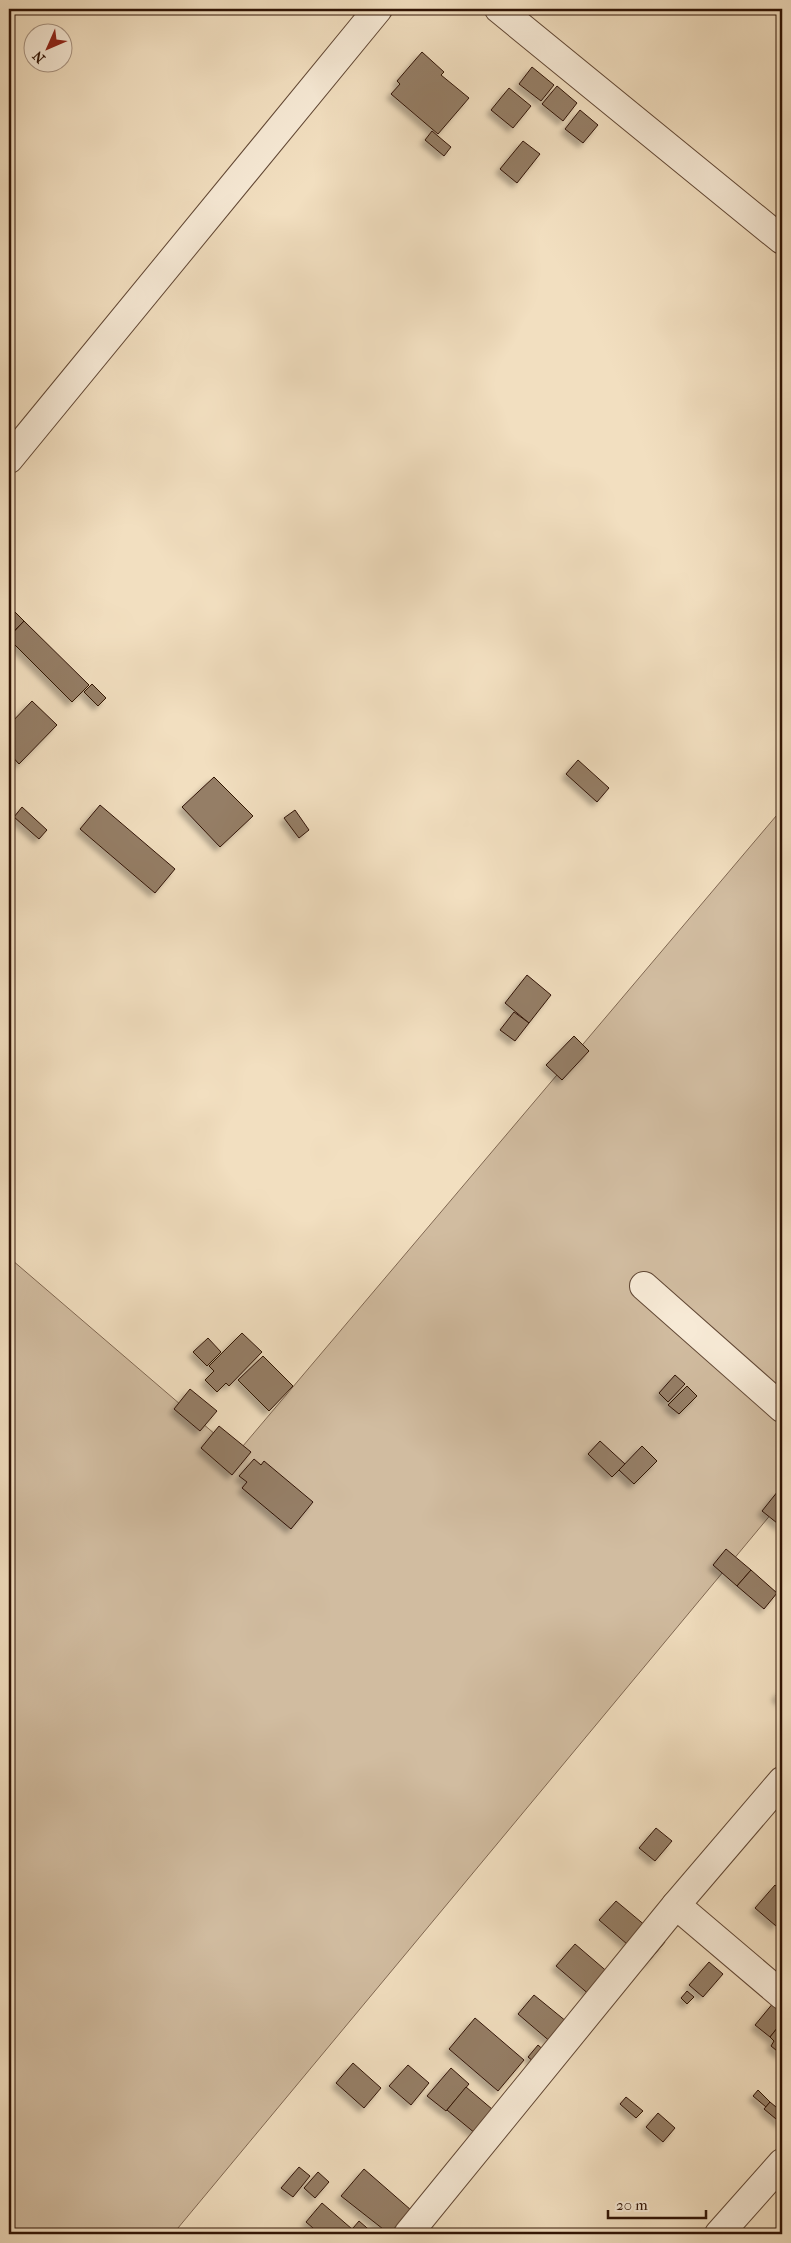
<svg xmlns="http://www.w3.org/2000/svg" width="791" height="2243" font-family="'IM FELL French Canon',serif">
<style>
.green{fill:#d1bca0;stroke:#816852}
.building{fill:#957e66;stroke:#311405;filter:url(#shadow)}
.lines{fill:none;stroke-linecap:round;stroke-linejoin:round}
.minor-casing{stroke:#614734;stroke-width:30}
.minor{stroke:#f7ead6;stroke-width:28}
</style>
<defs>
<filter id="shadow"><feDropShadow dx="-4.5" dy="4.5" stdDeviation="2.5" flood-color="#0004"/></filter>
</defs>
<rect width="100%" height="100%" fill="#f2dfc0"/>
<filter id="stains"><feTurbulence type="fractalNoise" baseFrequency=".004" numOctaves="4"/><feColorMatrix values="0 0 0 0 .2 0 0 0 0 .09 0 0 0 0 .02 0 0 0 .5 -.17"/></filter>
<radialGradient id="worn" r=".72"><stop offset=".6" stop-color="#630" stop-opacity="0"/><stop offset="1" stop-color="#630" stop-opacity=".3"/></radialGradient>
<!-- green -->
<polygon class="green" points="782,809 782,1501 173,2234 9,2234 9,1264 12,1260 237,1453"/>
<!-- building -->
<g class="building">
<polygon points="422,52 444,72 441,75 469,98 438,134 391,94 400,84 397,81"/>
<polygon points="532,67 554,85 541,101 519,84"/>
<polygon points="557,86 577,103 563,121 542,104"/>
<polygon points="509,88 531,106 513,128 491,110"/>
<polygon points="580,110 598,125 583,143 565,129"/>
<polygon points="432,131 451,147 444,156 425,140"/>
<polygon points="523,141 540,154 517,183 500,169"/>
<polygon points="15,612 24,621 12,633 9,630 9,618"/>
<polygon points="24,621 89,685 72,702 9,639 9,637"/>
<polygon points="92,684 106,698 98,706 84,692"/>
<polygon points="32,701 57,725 19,764 9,753 9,725"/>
<polygon points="578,760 609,788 597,802 566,774"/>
<polygon points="214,777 253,816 220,847 182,807"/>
<polygon points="100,805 175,869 155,893 80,829"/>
<polygon points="22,807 47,830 39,839 14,817"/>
<polygon points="295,810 309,830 299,838 284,818"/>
<polygon points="527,975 551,995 529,1023 505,1003"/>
<polygon points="514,1012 529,1023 515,1041 500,1030"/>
<polygon points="574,1036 589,1051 562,1080 546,1065"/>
<polygon points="242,1333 262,1352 229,1386 226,1383 217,1392 205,1380 214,1371 209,1366"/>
<polygon points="208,1338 221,1352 207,1366 193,1352"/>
<polygon points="263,1356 293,1386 269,1411 238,1380"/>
<polygon points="675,1375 685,1384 668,1402 659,1393"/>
<polygon points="687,1386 697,1396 679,1414 668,1405"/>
<polygon points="190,1389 217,1411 200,1431 174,1409"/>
<polygon points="219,1426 251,1452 232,1475 201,1448"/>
<polygon points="600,1441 625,1464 612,1477 588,1454"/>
<polygon points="642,1446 657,1461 634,1484 619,1470"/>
<polygon points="254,1459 261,1465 264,1461 313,1502 291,1529 242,1488 247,1482 239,1476"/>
<polygon points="778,1491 782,1494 782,1527 762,1511"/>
<polygon points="726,1549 751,1570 737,1586 713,1565"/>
<polygon points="751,1570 777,1593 764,1609 737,1586"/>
<polygon points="782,1689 782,1702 776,1696"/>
<polygon points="656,1828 672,1841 655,1861 639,1848"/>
<polygon points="775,1885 782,1891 782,1918 776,1926 755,1908"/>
<polygon points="616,1901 665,1942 648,1962 599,1920"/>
<polygon points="575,1944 624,1986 605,2008 556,1966"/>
<polygon points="709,1962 723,1974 703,1997 689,1985"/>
<polygon points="687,1991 694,1997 687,2004 681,1998"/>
<polygon points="534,1995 583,2035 566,2055 518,2014"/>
<polygon points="774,2002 782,2009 782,2022 770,2037 755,2025"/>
<polygon points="475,2018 524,2060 498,2091 449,2049"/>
<polygon points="782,2022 782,2055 771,2046 774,2041 770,2037"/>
<polygon points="538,2045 556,2061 546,2072 528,2057"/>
<polygon points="353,2063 381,2088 364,2108 336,2083"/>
<polygon points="408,2065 429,2083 411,2105 389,2086"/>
<polygon points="451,2068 469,2084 446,2111 427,2096"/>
<polygon points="466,2087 512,2126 493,2148 447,2110"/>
<polygon points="758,2090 770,2102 766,2107 753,2096"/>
<polygon points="626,2097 643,2111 636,2118 620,2104"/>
<polygon points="770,2102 782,2112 776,2119 764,2109"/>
<polygon points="658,2113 675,2128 663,2142 646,2127"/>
<polygon points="782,2113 782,2124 776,2119"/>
<polygon points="299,2167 310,2176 293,2197 281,2188"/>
<polygon points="364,2169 411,2210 390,2234 384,2234 380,2231 383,2229 341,2196"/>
<polygon points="318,2172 329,2182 315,2198 304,2188"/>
<polygon points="322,2203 352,2229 348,2234 320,2234 306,2222"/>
<polygon points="359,2221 374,2234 348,2234"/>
</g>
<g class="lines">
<!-- minor casing -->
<g class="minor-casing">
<g id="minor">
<polyline points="499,9 782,240"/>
<polyline points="9,459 378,9"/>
<polyline points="644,1286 782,1408"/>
<polyline points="676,1905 782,1995"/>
<polyline points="408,2234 676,1905 782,1781"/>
<polyline points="719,2234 782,2163"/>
</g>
</g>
<!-- minor -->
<use href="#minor" class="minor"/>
</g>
<!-- margin -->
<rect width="791" height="2243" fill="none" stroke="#f2dfc0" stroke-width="30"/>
<rect x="10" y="10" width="771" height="2223" fill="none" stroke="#311405" stroke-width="2.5"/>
<rect x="15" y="15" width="761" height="2213" fill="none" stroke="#311405"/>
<!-- north arrow -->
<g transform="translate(48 48) rotate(225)"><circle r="24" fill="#f7ead6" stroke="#a89482"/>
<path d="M0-4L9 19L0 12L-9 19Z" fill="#8f2418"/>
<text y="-8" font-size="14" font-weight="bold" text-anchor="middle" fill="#311405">N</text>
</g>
<!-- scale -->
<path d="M608 2210v8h98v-8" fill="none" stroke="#311405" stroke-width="2.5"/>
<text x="616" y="2210" font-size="15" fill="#311405" stroke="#f7ead6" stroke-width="4" paint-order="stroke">20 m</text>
<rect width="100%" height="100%" filter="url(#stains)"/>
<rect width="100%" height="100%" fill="url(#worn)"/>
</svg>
